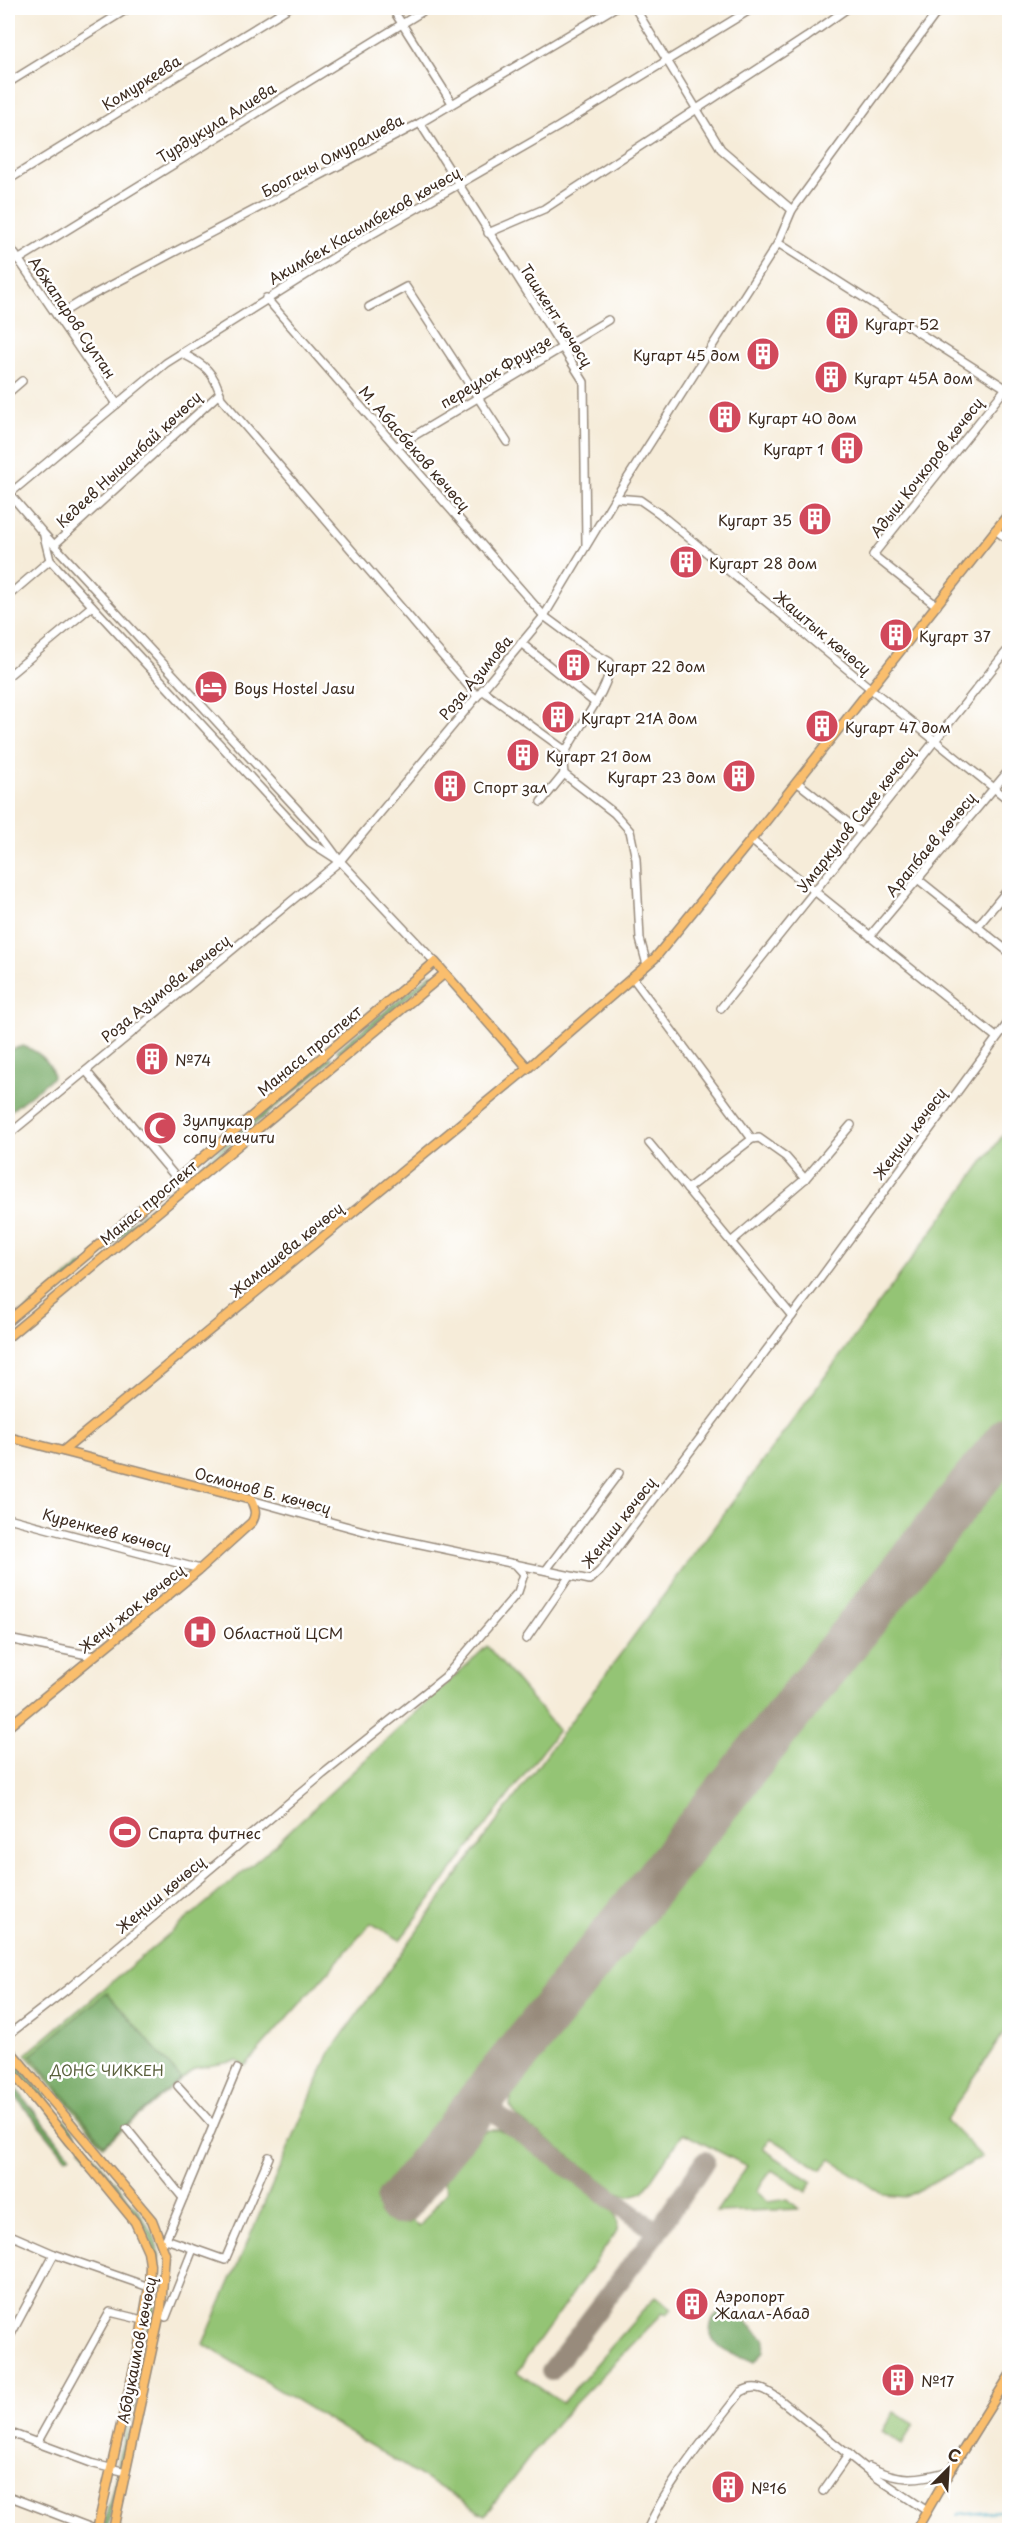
<svg xmlns="http://www.w3.org/2000/svg" width="1017" height="2538" font-family="'Playpen Sans',sans-serif">
<style>
.green{fill:#94c474;stroke:#687749;stroke-width:1.5}
.forest{fill:#7a6;stroke:#596a42;stroke-width:1.5}
.lines{fill:none;stroke-linecap:round;stroke-linejoin:round}
.stream{stroke:#40a8c0;stroke-width:2}
.taxiway{stroke:#988b7c;stroke-width:20}
.runway{stroke:#988b7c;stroke-width:46}
.minor-casing{stroke:#988b7c;stroke-width:10}
.major-casing{stroke:#988b7c;stroke-width:11}
.minor{stroke:#fff;stroke-width:7}
.major{stroke:#fabe6d;stroke-width:8}
.labels{text-anchor:middle;dominant-baseline:central;stroke-width:5;stroke-linejoin:round;paint-order:stroke}
.street-label{font-size:15px;fill:#3b2a1e;stroke:#fff}
.poi-label{font-size:15px;fill:#3b2a1e;stroke:#fff;text-anchor:start}
.park-label{font-size:15px;fill:#5a603c;stroke:#fff}
</style>
<rect width="100%" height="100%" fill="#fff"/>
<filter id="ink" filterUnits="userSpaceOnUse"><feTurbulence type="fractalNoise" baseFrequency=".0167" numOctaves="2"/><feDisplacementMap in="SourceGraphic" scale="12" xChannelSelector="R" yChannelSelector="G"/><feConvolveMatrix kernelMatrix="1 2 1 2 8 2 1 2 1" color-interpolation-filters="sRGB"/></filter>
<filter id="wash" filterUnits="userSpaceOnUse"><feTurbulence type="fractalNoise" baseFrequency=".008" numOctaves="4" result="noise"/><feDisplacementMap in="SourceGraphic" scale="24" xChannelSelector="R" yChannelSelector="G"/><feGaussianBlur stdDeviation="1.35" result="paint"/><feColorMatrix in="noise" values="0 0 0 0 0 0 0 0 0 0 0 0 0 0 0 0 0 1.4 0 .05"/><feComposite in="paint" operator="in"/></filter>
<g filter="url(#wash)">
<rect width="100%" height="100%" fill="#f6ecd9"/>
<!-- green -->
<g class="green">
<polygon points="1009,1127 1009,1407 377,2199 407,2224 411,2220 419,2227 447,2191 444,2183 446,2175 474,2138 488,2130 499,2130 514,2137 614,2212 618,2221 617,2231 517,2372 562,2403 655,2297 672,2308 667,2315 663,2313 556,2423 485,2515 203,2344 330,2052 470,1858"/>
<polygon points="1009,1467 1009,2025 946,2120 982,2157 906,2197 884,2195 830,2159 821,2170 771,2138 763,2149 813,2182 806,2192 772,2170 756,2191 768,2202 788,2199 799,2209 716,2212 747,2166 683,2133 643,2192 630,2196 618,2192 518,2118 510,2106 512,2092"/>
<polygon points="487,1646 558,1730 400,1940 371,1923 245,2066 237,2061 195,2068 103,2146 26,2054 268,1851"/>
<polygon points="894,2412 914,2424 902,2444 882,2431"/>
</g>
<!-- forest -->
<g class="forest">
<polygon points="432,973 434,975 429,980 341,1054 338,1053 337,1050"/>
<path d="M8,1045l5,4 10,-3c14,5 29,15 30,31l-45,36z"/>
<polygon points="328,1057 332,1057 331,1061 187,1181 184,1181 183,1179"/>
<polygon points="176,1186 178,1188 176,1192 96,1258 92,1258 92,1255"/>
<polygon points="82,1264 85,1264 85,1268 18,1324 15,1323 15,1320"/>
<polygon points="107,1992 181,2079 104,2144 31,2055"/>
<polygon points="8,2051 76,2134 75,2138 71,2138 8,2062"/>
<polygon points="8,2079 70,2155 66,2158 8,2087"/>
<path d="M84,2144l56,69 14,22 5,19 -4,56 -33,154 -3,2 -2,-3c11,-46 50,-185 32,-225 -12,-26 -49,-64 -67,-88l-2,-3z"/>
<path d="M725,2309l9,2 31,28 -1,12 -9,11c-7,-4 -15,-5 -23,-8 -23,-8 -31,-33 -7,-45z"/>
<polygon points="117,2472 120,2474 107,2530 102,2530"/>
</g>
<g class="lines">
<!-- stream -->
<g class="stream">
<polyline points="958,2515 1010,2510"/>
<polyline points="533,2530 593,2525"/>
<polyline points="837,2530 844,2529"/>
</g>
<!-- taxiway -->
<g class="taxiway">
<polyline points="479,2102 657,2232"/>
<polyline points="551,2371 657,2232 705,2161"/>
</g>
<!-- runway -->
<polyline class="runway" points="399,2202 1010,1437"/>
</g>
</g>
<g filter="url(#ink)">
<g class="lines">
<!-- minor casing -->
<g class="minor-casing">
<g id="minor">
<polyline points="392,8 452,103"/>
<polyline points="635,8 721,149 792,210"/>
<polyline points="8,83 129,8"/>
<polyline points="420,123 584,382 586,545"/>
<polyline points="8,180 288,8"/>
<polyline points="488,233 544,209 807,37 848,8"/>
<polyline points="778,243 1007,389"/>
<polyline points="8,244 117,404"/>
<polyline points="18,260 428,8"/>
<path d="M266,298l278,318 50,37 16,9c2,25 -33,66 -44,89l-3,12 1,11 50,39 16,18 6,28 4,80 7,26"/>
<polyline points="369,307 406,287 507,442"/>
<polyline points="57,316 83,300 420,123 614,8"/>
<path d="M181,353c23,11 34,19 40,45l256,298"/>
<polyline points="8,393 22,381"/>
<polyline points="397,446 608,320"/>
<polyline points="8,492 44,534 320,834 340,861 435,962"/>
<polyline points="8,495 166,363 360,241 558,127 753,8"/>
<polyline points="615,498 640,500 660,514 871,689 1010,801"/>
<polyline points="995,530 1010,541"/>
<polyline points="44,536 50,560 310,842 335,858"/>
<polyline points="54,545 220,393"/>
<polyline points="8,596 50,560"/>
<polyline points="937,606 873,555 1006,388"/>
<polyline points="521,643 594,702"/>
<polyline points="8,676 92,606"/>
<polyline points="482,690 566,751"/>
<polyline points="797,782 861,833"/>
<polyline points="541,802 564,774"/>
<polyline points="751,840 996,1037"/>
<polyline points="919,880 1010,953"/>
<polyline points="977,927 1010,887"/>
<polyline points="870,936 1010,769"/>
<polyline points="633,978 752,1139 759,1138 786,1157 805,1179 851,1125"/>
<polyline points="721,1008 1010,647"/>
<polyline points="86,1071 185,1188"/>
<polyline points="8,1135 340,861 544,616 615,498 778,243 792,210 940,8"/>
<polyline points="649,1143 792,1316"/>
<polyline points="687,1189 752,1139"/>
<polyline points="731,1242 805,1179"/>
<polyline points="251,1500 378,1535 590,1580 600,1571 817,1283 1010,1020"/>
<polyline points="8,1518 200,1569"/>
<polyline points="546,1570 619,1473"/>
<polyline points="8,1639 93,1656"/>
<polyline points="526,1639 569,1577"/>
<polyline points="8,2035 70,1987 323,1774 445,1677 518,1592 524,1574 515,1564"/>
<polyline points="178,2086 213,2125"/>
<polyline points="127,2129 183,2198"/>
<polyline points="8,2234 54,2254 149,2287"/>
<polyline points="166,2239 237,2069"/>
<polyline points="164,2242 166,2239 225,2260 269,2157"/>
<polyline points="166,2317 193,2249"/>
<polyline points="8,2340 54,2254"/>
<polyline points="8,2432 94,2464 126,2472"/>
<polyline points="37,2443 110,2312 143,2320"/>
<path d="M869,2467c31,15 48,13 81,4"/>
<polyline points="823,2491 849,2454"/>
<polyline points="8,2496 97,2530"/>
<path d="M647,2530c23,-51 60,-94 94,-138 14,-9 25,-2 37,6l98,79 51,34"/>
</g>
</g>
<!-- major casing -->
<g class="major-casing">
<g id="major">
<polyline points="8,1321 435,962 528,1068"/>
<polyline points="8,1337 444,974"/>
<path d="M8,1437l243,63c4,9 6,14 1,22l-52,47 -192,158"/>
<polyline points="63,1451 528,1068 655,958 751,840 1010,512"/>
<polyline points="8,2048 152,2220 165,2254 161,2308 113,2530"/>
<polyline points="8,2067 135,2222 148,2251 150,2265 149,2287 138,2350 97,2530"/>
<polyline points="916,2530 950,2471 1010,2375"/>
</g>
</g>
<!-- minor -->
<use href="#minor" class="minor"/>
<!-- major -->
<use href="#major" class="major"/>
</g>
</g>
<!-- icons -->
<defs>
<g id="building-disc" transform="scale(1.725)"><circle r="9.5" fill="#d1495b" stroke="#fff"/><path d="M-4-6H4V6H1V3H-1V6H-4ZM-2.5-4.3h1.7v1.8h-1.7ZM.8-4.3h1.7v1.8H.8ZM-2.5-1h1.7V.8h-1.7ZM.8-1h1.7V.8H.8Z" fill="#fff"/></g>
<g id="hotel-disc" transform="scale(1.725)"><circle r="9.5" fill="#d1495b" stroke="#fff"/><path d="M-6-4.5h1.5V1H6V5H4.5V3h-9V5H-6ZM-4 0a1.8 1.8 0 1 1 3.6 0ZM.5 0V-2.5h3Q6-2.5 6 0Z" fill="#fff"/></g>
<g id="mosque-disc" transform="scale(1.725)"><circle r="9.5" fill="#d1495b" stroke="#fff"/><path d="M3.5-4.9A6 6 0 1 0 3.5 4.9A5 5 0 1 1 3.5-4.9Z" fill="#fff"/></g>
<g id="hospital-disc" transform="scale(1.725)"><circle r="9.5" fill="#d1495b" stroke="#fff"/><path d="M-5-5h3v3.5h4V-5h3V5h-3V1.5h-4V5h-3Z" fill="#fff"/></g>
<g id="stadium-disc" transform="scale(1.725)"><circle r="9.5" fill="#d1495b" stroke="#fff"/><path d="M0-5a6.5 5 0 1 0 0 10a6.5 5 0 1 0 0-10ZM-3.5-1.8h7v3.6h-7Z" fill="#fff"/></g>
</defs>
<g fill-rule="evenodd">
<use href="#building-disc" x="842" y="323"/>
<use href="#building-disc" x="763" y="354"/>
<use href="#building-disc" x="831" y="377"/>
<use href="#building-disc" x="725" y="417"/>
<use href="#building-disc" x="847" y="448"/>
<use href="#building-disc" x="815" y="519"/>
<use href="#building-disc" x="686" y="562"/>
<use href="#building-disc" x="896" y="635"/>
<use href="#building-disc" x="574" y="665"/>
<use href="#hotel-disc" x="211" y="687"/>
<use href="#building-disc" x="558" y="717"/>
<use href="#building-disc" x="822" y="726"/>
<use href="#building-disc" x="523" y="755"/>
<use href="#building-disc" x="739" y="776"/>
<use href="#building-disc" x="450" y="786"/>
<use href="#building-disc" x="152" y="1059"/>
<use href="#mosque-disc" x="160" y="1128"/>
<use href="#hospital-disc" x="200" y="1632"/>
<use href="#stadium-disc" x="125" y="1832"/>
<use href="#building-disc" x="692" y="2304"/>
<use href="#building-disc" x="898" y="2380"/>
<use href="#building-disc" x="728" y="2487"/>
</g>
<g class="labels">
<!-- street labels -->
<g class="street-label">
<text transform="translate(141 82) rotate(-32)">Комуркеева</text>
<text transform="translate(216 122) rotate(-32)">Турдукула Алиева</text>
<text transform="translate(332 155) rotate(-28)">Боогачы Омуралиева</text>
<text transform="translate(364 225) rotate(-30)">Акимбек Касымбеков көчөсү</text>
<text transform="translate(557 315) rotate(57)">Ташкент көчөсү</text>
<text transform="translate(73 317) rotate(56)">Абжапаров Султан</text>
<text transform="translate(495 371) rotate(-31)">переулок Фрунзе</text>
<text transform="translate(415 448) rotate(49)">М. Абасбеков көчөсү</text>
<text transform="translate(128 459) rotate(-43)">Кедеев Нышанбай көчөсү</text>
<text transform="translate(926 467) rotate(-52)">Адыш Кочкоров көчөсү</text>
<text transform="translate(823 632) rotate(40)">Жаштык көчөсү</text>
<text transform="translate(475 677) rotate(-50)">Роза Азимова</text>
<text transform="translate(855 819) rotate(-52)">Умаркулов Саке көчөсү</text>
<text transform="translate(930 844) rotate(-50)">Арапбаев көчөсү</text>
<text transform="translate(165 988) rotate(-39)">Роза Азимова көчөсү</text>
<text transform="translate(309 1050) rotate(-40)">Манаса проспект</text>
<text transform="translate(909 1133) rotate(-53)">Жеңиш көчөсү</text>
<text transform="translate(148 1202) rotate(-40)">Манас проспект</text>
<text transform="translate(286 1249) rotate(-39)">Жамашева көчөсү</text>
<text transform="translate(263 1490) rotate(15)">Осмонов Б. көчөсү</text>
<text transform="translate(618 1522) rotate(-52)">Жеңиш көчөсү</text>
<text transform="translate(107 1530) rotate(15)">Куренкеев көчөсү</text>
<text transform="translate(131 1608) rotate(-39)">Жеңи жок көчөсү</text>
<text transform="translate(160 1894) rotate(-40)">Жеңиш көчөсү</text>
<text transform="translate(136 2350) rotate(-79)">Абдукаимов көчөсү</text>
</g>
<!-- poi labels -->
<g class="poi-label">
<text x="865" y="323">Кугарт 52</text>
<text x="740" y="354" text-anchor="end">Кугарт 45 дом</text>
<text x="854" y="377">Кугарт 45А дом</text>
<text x="748" y="417">Кугарт 40 дом</text>
<text x="824" y="448" text-anchor="end">Кугарт 1</text>
<text x="792" y="519" text-anchor="end">Кугарт 35</text>
<text x="709" y="562">Кугарт 28 дом</text>
<text x="919" y="635">Кугарт 37</text>
<text x="597" y="665">Кугарт 22 дом</text>
<text x="234" y="687">Boys Hostel Jasu</text>
<text x="581" y="717">Кугарт 21А дом</text>
<text x="845" y="726">Кугарт 47 дом</text>
<text x="546" y="755">Кугарт 21 дом</text>
<text x="716" y="776" text-anchor="end">Кугарт 23 дом</text>
<text x="473" y="786">Спорт зал</text>
<text x="175" y="1059">№74</text>
<text x="183" y="1119">Зулпукар<tspan x="183" dy="17">сопу мечити</tspan></text>
<text x="223" y="1632">Областной ЦСМ</text>
<text x="148" y="1832">Спарта фитнес</text>
<text x="715" y="2295">Аэропорт<tspan x="715" dy="17">Жалал-Абад</tspan></text>
<text x="921" y="2380">№17</text>
<text x="751" y="2487">№16</text>
</g>
<!-- park labels -->
<g class="park-label">
<text x="107" y="2069">ДОНС ЧИККЕН</text>
</g>
</g>
<!-- margin -->
<rect width="1017" height="2538" fill="none" stroke="#fff" stroke-width="30"/>
<!-- north arrow -->
<g transform="translate(948 2469) rotate(24)" stroke="#ffffff" stroke-width="4.5" paint-order="stroke">
<path d="M0-4.5L10 22L0 15L-10 22Z" fill="#3b2a1e"/>
<text y="-9" font-size="16" font-weight="bold" text-anchor="middle" fill="#3b2a1e">С</text>
</g>
</svg>
